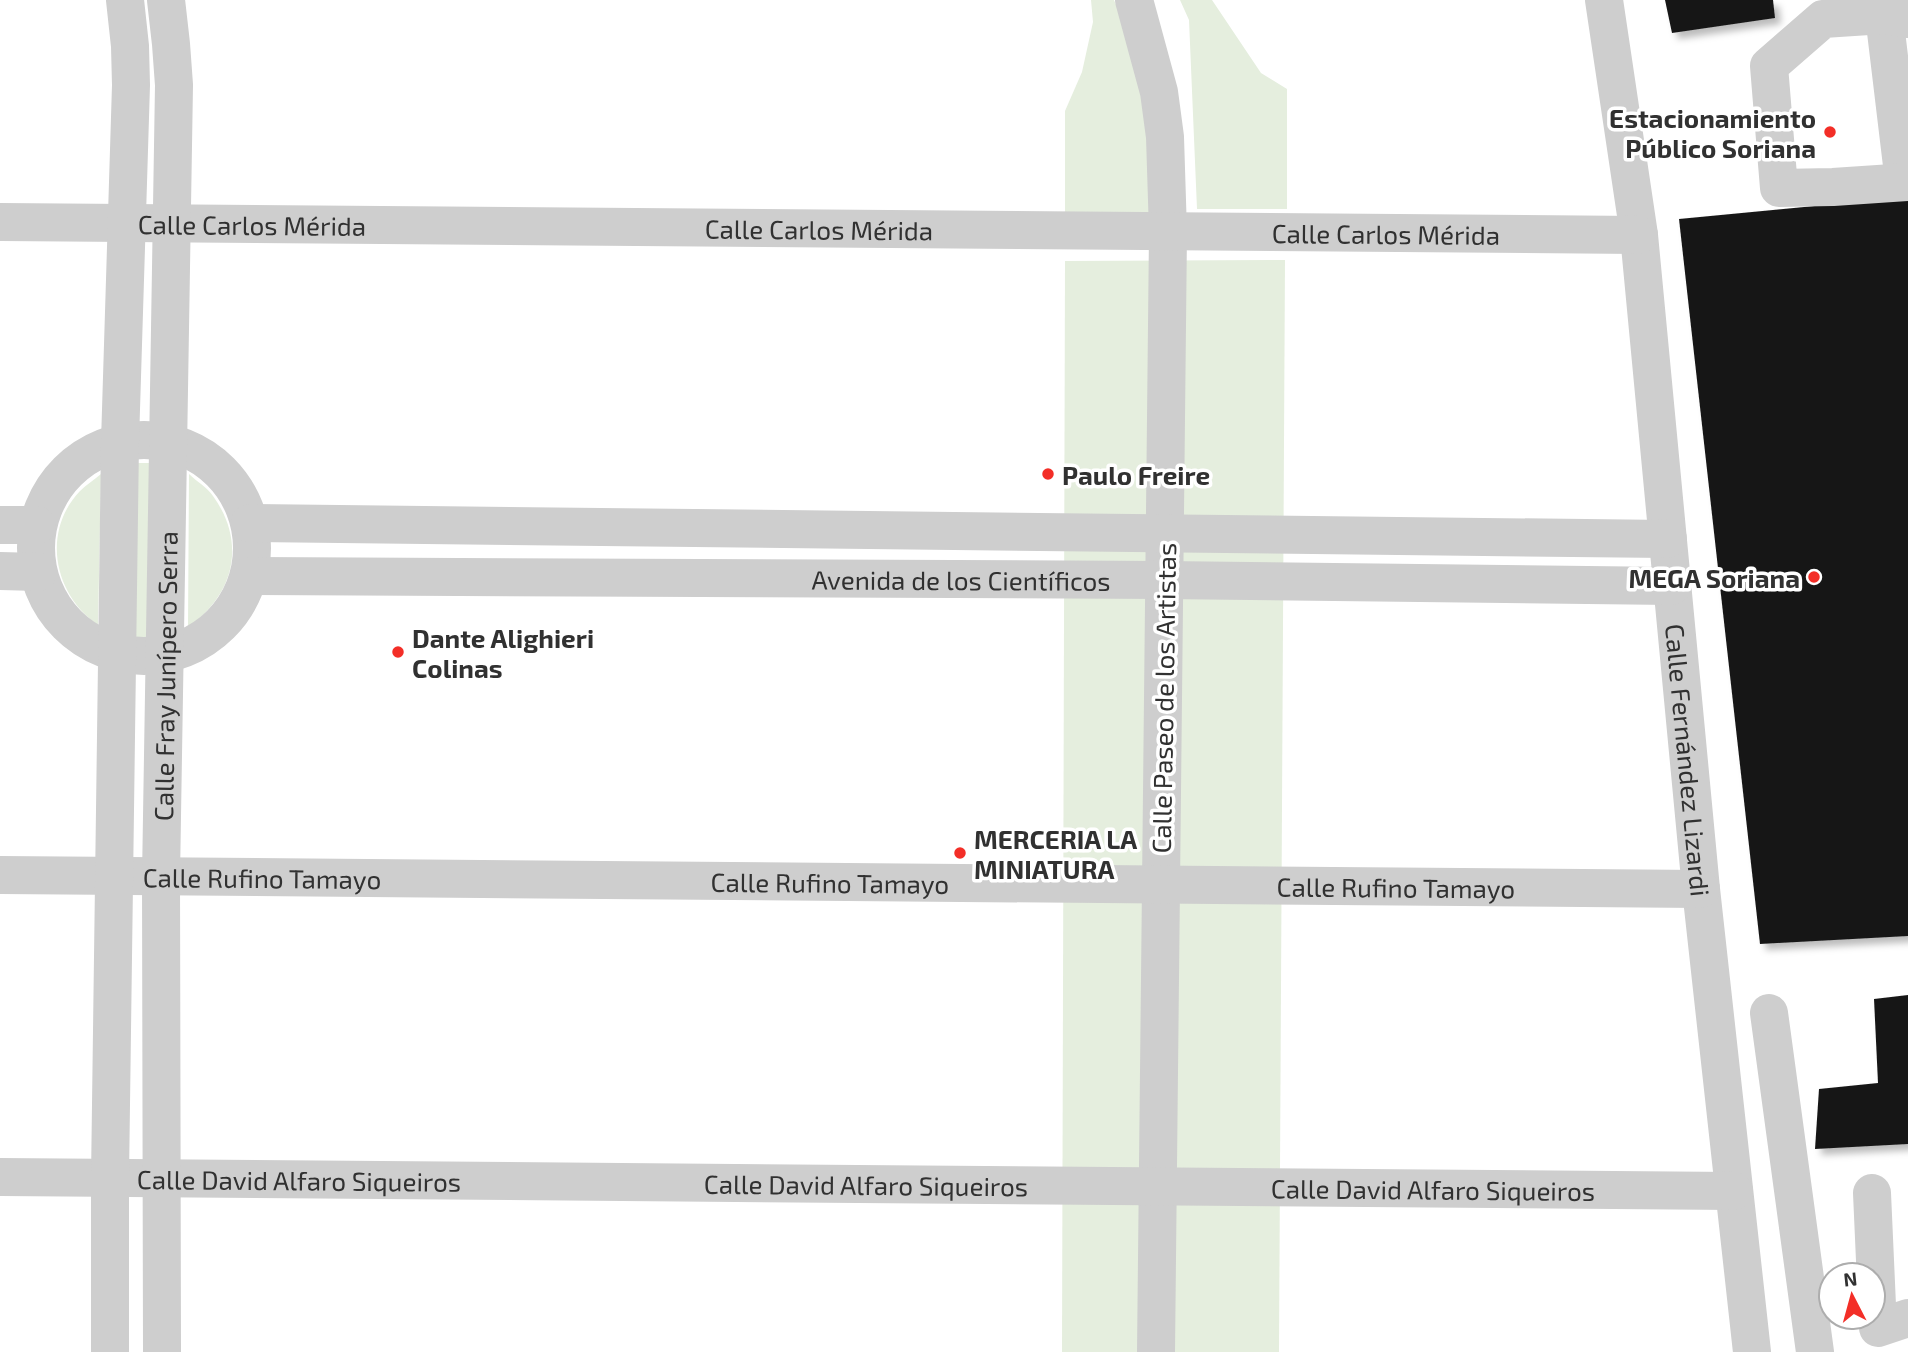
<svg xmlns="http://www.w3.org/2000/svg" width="1908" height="1352" font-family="'Exo 2',sans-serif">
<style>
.green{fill:#e5eede}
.building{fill:#181818;filter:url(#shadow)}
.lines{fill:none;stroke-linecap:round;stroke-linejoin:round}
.minor{stroke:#cecece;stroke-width:38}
.poi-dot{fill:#f32e27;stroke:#fff;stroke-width:2.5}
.labels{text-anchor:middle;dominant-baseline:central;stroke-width:7;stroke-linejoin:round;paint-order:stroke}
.poi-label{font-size:26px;font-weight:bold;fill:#313131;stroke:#fff;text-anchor:start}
.street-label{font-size:26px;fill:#313131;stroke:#fff}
</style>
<defs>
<filter id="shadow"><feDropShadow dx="6" dy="6" stdDeviation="3.5" flood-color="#0004"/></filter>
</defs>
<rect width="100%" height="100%" fill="#fff"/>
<!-- green -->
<g class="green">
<polygon points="1091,0 1114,0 1151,86 1152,219 1065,218 1065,111 1082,72 1093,22"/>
<polygon points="1180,0 1212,0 1261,73 1287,89 1287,209 1197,209 1189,20"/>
<polygon points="1285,260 1279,1352 1062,1352 1065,261"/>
<polygon points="135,463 155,463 152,638 131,637"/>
<path d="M101,474l-3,151c-44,-30 -57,-93 -18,-134 6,-6 15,-12 21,-17z"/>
<path d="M189,474c7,7 18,13 24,22 34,47 21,99 -25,131z"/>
</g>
<!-- building -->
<g class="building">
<polygon points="1665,0 1773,0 1775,18 1672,33"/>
<polygon points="1908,197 1908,936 1760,944 1679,219"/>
<polygon points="1908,995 1908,1144 1815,1149 1819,1089 1878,1083 1874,999"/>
</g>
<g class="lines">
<!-- minor -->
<g class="minor">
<polyline points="1134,0 1159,92 1165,137 1168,232 1156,1352"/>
<path id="s1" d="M1604,0l35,235 62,654 51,463"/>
<polyline points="1884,15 1904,182"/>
<polyline points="1908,19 1884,15 1823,19 1769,66 1779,188 1833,187 1908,182"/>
<path id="s2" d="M0,222l1639,13"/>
<circle cx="144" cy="548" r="108"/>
<polyline points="250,523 1668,539"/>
<polyline points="0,525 37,525"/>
<polyline points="0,571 38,572"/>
<path id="s3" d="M249,576l915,4 508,6"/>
<path id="s4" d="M0,875l1701,14"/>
<polyline points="1769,1013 1815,1352"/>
<path id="s5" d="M0,1177l1734,14"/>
<polyline points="1872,1193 1878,1328 1908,1318"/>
<polyline points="110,1352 110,1178 120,442 131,85 130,46 125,0"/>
<path id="s6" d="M162,1352l-1,-475 13,-792 -3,-41 -5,-44"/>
</g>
</g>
<!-- markers -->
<g class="poi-dot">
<circle cx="1830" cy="132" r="7"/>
<circle cx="1048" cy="474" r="7"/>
<circle cx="1814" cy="577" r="7"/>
<circle cx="398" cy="652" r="7"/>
<circle cx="960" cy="853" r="7"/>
</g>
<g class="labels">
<!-- poi labels -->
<g class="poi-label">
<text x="1816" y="117" text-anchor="end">Estacionamiento<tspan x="1816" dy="30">Público Soriana</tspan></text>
<text x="1062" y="474">Paulo Freire</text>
<text x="1800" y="577" text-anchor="end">MEGA Soriana</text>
<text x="412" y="637">Dante Alighieri<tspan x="412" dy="30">Colinas</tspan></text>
<text x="974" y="838">MERCERIA LA<tspan x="974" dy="30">MINIATURA</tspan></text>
</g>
<!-- street labels -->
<g class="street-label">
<text stroke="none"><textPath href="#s2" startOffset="252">Calle Carlos Mérida</textPath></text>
<text stroke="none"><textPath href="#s2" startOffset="819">Calle Carlos Mérida</textPath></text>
<text stroke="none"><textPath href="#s2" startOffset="1386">Calle Carlos Mérida</textPath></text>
<text stroke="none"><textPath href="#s3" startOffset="712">Avenida de los Científicos</textPath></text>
<text stroke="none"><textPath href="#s6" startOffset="676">Calle Fray Junípero Serra</textPath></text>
<text transform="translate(1163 698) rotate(-89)">Calle Paseo de los Artistas</text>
<text stroke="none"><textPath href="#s1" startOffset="765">Calle Fernández Lizardi</textPath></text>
<text stroke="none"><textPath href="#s4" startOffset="262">Calle Rufino Tamayo</textPath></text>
<text stroke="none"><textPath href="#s4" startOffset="830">Calle Rufino Tamayo</textPath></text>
<text stroke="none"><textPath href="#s4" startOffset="1396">Calle Rufino Tamayo</textPath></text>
<text stroke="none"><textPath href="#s5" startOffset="299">Calle David Alfaro Siqueiros</textPath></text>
<text stroke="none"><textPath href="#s5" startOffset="866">Calle David Alfaro Siqueiros</textPath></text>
<text stroke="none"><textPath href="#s5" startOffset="1433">Calle David Alfaro Siqueiros</textPath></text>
</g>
</g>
<!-- north arrow -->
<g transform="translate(1852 1296) rotate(354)"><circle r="33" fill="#ffffff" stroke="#adadad" stroke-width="2"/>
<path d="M0-5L12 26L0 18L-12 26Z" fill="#f32e27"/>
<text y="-10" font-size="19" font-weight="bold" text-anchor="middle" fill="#313131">N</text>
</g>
</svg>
